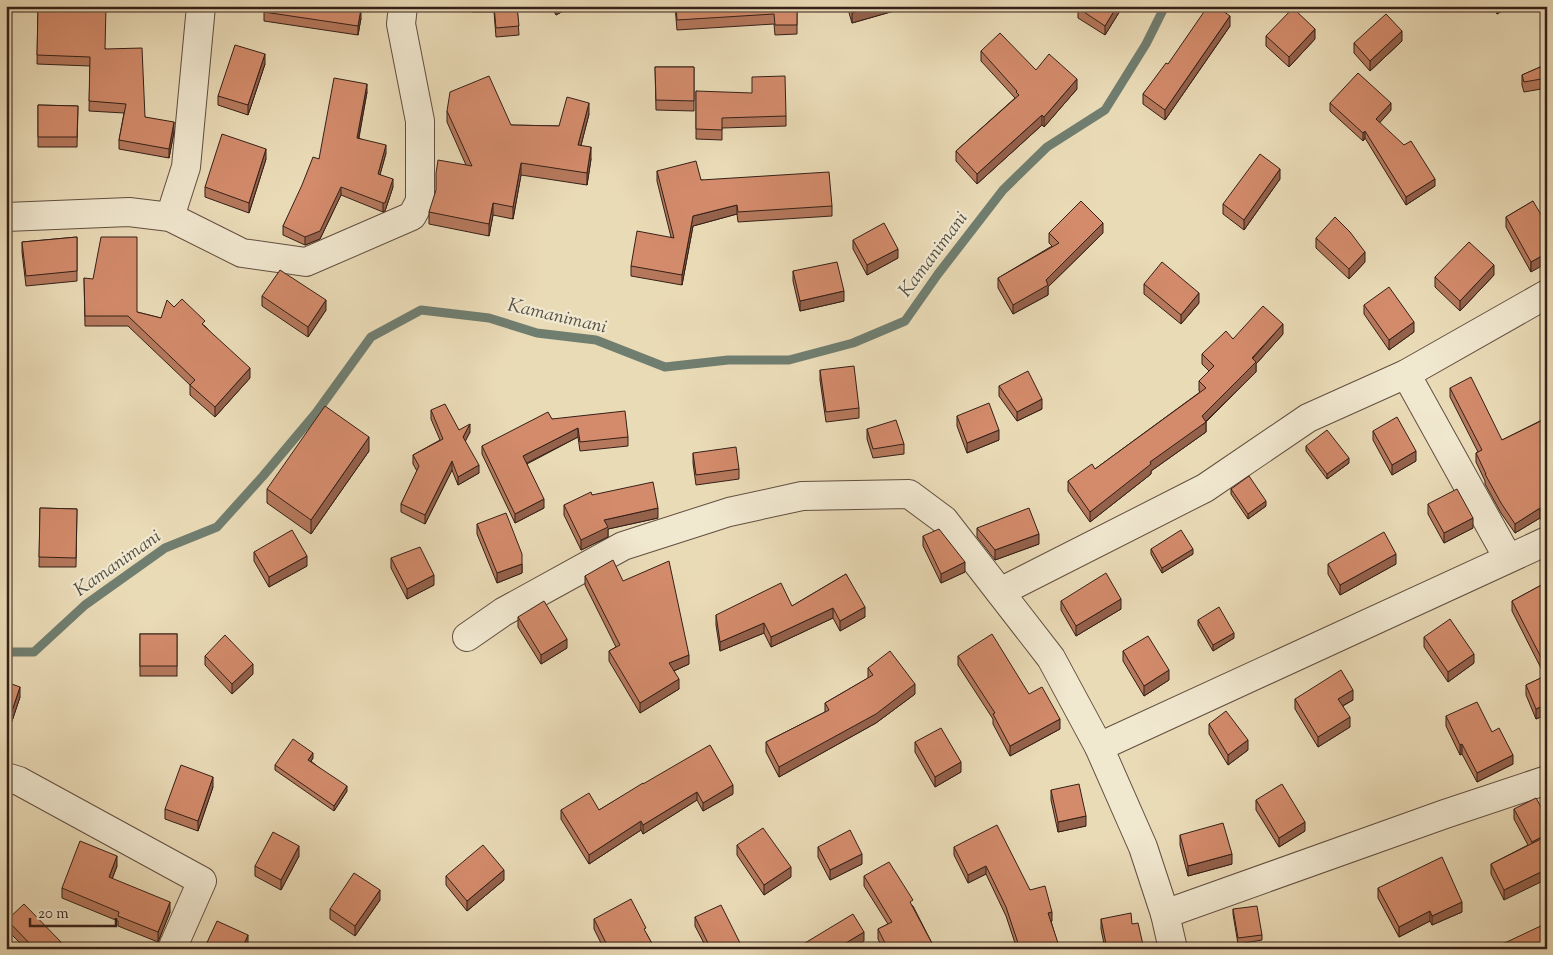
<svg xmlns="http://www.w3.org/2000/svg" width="1553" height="955" font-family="'Sorts Mill Goudy',serif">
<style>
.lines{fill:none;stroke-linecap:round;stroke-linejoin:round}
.stream{stroke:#707e70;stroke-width:9}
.minor-casing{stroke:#624f40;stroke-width:30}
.minor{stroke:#f1e8d0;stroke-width:28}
.wall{fill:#b5785c;stroke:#352018}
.shaded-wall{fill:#94614b;stroke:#352018}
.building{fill:#d38b6b;stroke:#352018}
.labels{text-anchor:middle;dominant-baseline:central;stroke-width:4.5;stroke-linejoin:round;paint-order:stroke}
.water-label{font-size:19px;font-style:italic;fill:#534f44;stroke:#f1e8d0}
</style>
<rect width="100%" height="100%" fill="#eadbb7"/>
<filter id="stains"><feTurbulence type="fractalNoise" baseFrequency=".004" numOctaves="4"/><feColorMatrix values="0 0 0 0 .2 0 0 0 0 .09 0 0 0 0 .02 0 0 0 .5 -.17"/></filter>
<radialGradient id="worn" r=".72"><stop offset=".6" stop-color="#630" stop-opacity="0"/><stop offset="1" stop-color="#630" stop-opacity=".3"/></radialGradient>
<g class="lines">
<!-- stream -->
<polyline class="stream" points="6,652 34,652 85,605 165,548 217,527 263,476 316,413 371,337 421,310 489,318 537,333 596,340 665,367 728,360 789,360 853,343 905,321 938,274 1003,190 1047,147 1105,110 1146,44 1165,6"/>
<!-- minor casing -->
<g class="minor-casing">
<g id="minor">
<polyline points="6,217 129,212 170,217 242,253 306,262 412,216 420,201 420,121 401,24 403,6"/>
<polyline points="170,217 186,167 201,6"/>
<polyline points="1406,374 1508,558"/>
<polyline points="1000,592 1205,488 1308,418 1406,374 1547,294"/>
<polyline points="467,637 503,612 623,546 729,512 802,496 909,494 944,520 1051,658 1099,747 1143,847 1165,914 1173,949"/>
<polyline points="1099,747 1547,541"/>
<polyline points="6,777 19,781 202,881 172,949"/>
<polyline points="1165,914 1445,814 1547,780"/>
</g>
</g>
<!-- minor -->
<use href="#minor" class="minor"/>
</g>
<!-- wall -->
<g class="wall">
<polygon points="38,6 106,49 145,117 174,132 169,158 119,149 119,140 124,113 89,111 90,66 37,64"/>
<polygon points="472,6 517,6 519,35 496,37 494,12 472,12"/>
<polygon points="551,6 572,6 556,15"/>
<polygon points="675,6 797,6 797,34 775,35 774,24 677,30"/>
<polygon points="847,6 894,6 894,11 852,23"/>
<polygon points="1123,6 1105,35 1078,18 1078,8"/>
<polygon points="1493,6 1511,6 1497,14"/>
<polygon points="264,12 361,18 358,35 264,21"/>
<polygon points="1230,26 1165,120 1143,104 1143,94 1168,64"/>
<polygon points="1266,36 1315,39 1289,67 1266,46"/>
<polygon points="1402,41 1370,71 1354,53 1354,43"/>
<polygon points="981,51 1036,70 1077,89 1044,127 1042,125 977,184 956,161 956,151 1015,98 981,61"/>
<polygon points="265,64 248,115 218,105 218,96"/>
<polygon points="1547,64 1547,88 1524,92 1522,85 1522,75"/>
<polygon points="655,67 694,67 694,111 656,110"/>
<polygon points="696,91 786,116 786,126 722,128 722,140 696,139"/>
<polygon points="367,92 359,138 386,153 380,174 393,187 385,211 383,212 341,195 320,239 305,245 283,235 283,226 319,159"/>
<polygon points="1330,103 1391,110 1379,123 1435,186 1406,205 1365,138 1363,141 1330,111"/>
<polygon points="38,105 78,106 77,147 38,147"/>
<polygon points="447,111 511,125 559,126 589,114 581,145 591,159 587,185 521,175 513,219 493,215 489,236 429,224 429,212 466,165 447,122"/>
<polygon points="266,159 249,213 205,197 205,187"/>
<polygon points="657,171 832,206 832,216 738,222 737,214 693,226 682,285 631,276 631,266 671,237 657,181"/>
<polygon points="1280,179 1244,230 1223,214 1223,204"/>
<polygon points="1533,201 1531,272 1506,227 1506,217"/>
<polygon points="1049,233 1103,233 1048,287 1048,295 1013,314 998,288 998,278 1052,246 1049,243"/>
<polygon points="77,237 77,281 26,286 22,252 22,242"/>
<polygon points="1316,238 1365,262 1349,279 1316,248"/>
<polygon points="853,240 898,258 867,275 853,249"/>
<polygon points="793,271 844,301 800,311 793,281"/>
<polygon points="1494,275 1460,311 1435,287 1435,277"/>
<polygon points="84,278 137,312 161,318 174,307 205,326 250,378 215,417 190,395 190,385 128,326 85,326"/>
<polygon points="1144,284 1199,303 1181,324 1144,294"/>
<polygon points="262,296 326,310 308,337 262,306"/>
<polygon points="1364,305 1414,332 1389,350 1364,314"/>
<polygon points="1283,334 1256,364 1256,372 1206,422 1206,432 1151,471 1151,474 1090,522 1068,491 1068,481 1095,469 1200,392 1199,391 1199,381 1209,371 1202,364 1202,354 1233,339"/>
<polygon points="820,370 859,408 859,418 826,422 820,380"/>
<polygon points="999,386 1042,409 1017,421 999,396"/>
<polygon points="1450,388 1502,440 1544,419 1543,408 1547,407 1547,524 1544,525 1540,518 1515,533 1501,513 1485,484 1485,481 1476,462 1476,453 1478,452 1450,397"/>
<polygon points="431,410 459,430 470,432 465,441 479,473 458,485 452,470 425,524 401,512 401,504 417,471 413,464 413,455 440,440 431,419"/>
<polygon points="957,416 999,440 967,453 957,426"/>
<polygon points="552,419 628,437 628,446 580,451 578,437 527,464 544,508 515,523 482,454 482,446"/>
<polygon points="867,429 904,444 904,454 873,458 867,439"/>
<polygon points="1373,431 1416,461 1392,475 1373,440"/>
<polygon points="1306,446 1349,463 1327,479 1306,451"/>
<polygon points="369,451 311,534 267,503 267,489"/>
<polygon points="693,453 739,469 739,479 696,485 693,463"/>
<polygon points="1231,489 1266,506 1248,519 1231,494"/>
<polygon points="592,495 658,518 608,529 608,537 581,550 564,515 564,505"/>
<polygon points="1428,504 1473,528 1444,543 1428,514"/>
<polygon points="40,508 77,509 76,567 39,567"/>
<polygon points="477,524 522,564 522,573 497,583 477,534"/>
<polygon points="977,528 1039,544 995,560 977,537"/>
<polygon points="923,536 965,572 941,583 923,546"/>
<polygon points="1151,549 1193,554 1162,573 1151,554"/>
<polygon points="254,552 307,566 269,587 254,561"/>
<polygon points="391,558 434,585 407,599 391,568"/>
<polygon points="1328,564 1396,564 1340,595 1328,574"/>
<polygon points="846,574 865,617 840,631 833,618 771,647 764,633 720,651 716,625 716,615 792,606"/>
<polygon points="585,576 623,581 689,664 674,671 679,689 640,713 609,661 609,651 616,647 585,585"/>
<polygon points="1547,582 1547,714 1536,719 1526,695 1526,685 1545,676 1512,611 1512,601"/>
<polygon points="1061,601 1121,609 1076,636 1061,610"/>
<polygon points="518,617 567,648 541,664 518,627"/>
<polygon points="1198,620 1234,638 1213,651 1198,625"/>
<rect x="140" y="634" width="37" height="42"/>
<polygon points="1424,637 1474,663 1448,682 1424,647"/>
<polygon points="1123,651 1169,680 1144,696 1123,661"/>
<polygon points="205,656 253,674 232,694 205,665"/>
<polygon points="958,656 1029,694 1060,729 1010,756 993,724 993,719 958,665"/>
<polygon points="868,668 915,694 876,723 779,777 766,752 766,742 825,712 825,703 868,678"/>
<polygon points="6,682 20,697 8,733 6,732"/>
<polygon points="1295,699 1353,700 1343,706 1350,727 1318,747 1295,709"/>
<polygon points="1446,716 1492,732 1513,764 1477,782 1462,754 1460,755 1446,726"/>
<polygon points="1209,724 1248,750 1228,765 1209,734"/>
<polygon points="915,742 961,772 935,787 915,752"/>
<polygon points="313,758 311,761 347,791 334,811 275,770 275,765"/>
<polygon points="643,784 733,794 703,811 697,800 643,834 641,830 589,864 561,819 561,810 599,810"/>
<polygon points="213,787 198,831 165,819 165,809"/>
<polygon points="1051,790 1086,826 1058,832 1051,800"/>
<polygon points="1256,800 1305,831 1279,847 1256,810"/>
<polygon points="1514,809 1547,818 1504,900 1491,874 1491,864 1528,845 1514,819"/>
<polygon points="1180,835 1232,864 1188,876 1180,845"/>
<polygon points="737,845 791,877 764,895 737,855"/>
<polygon points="818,847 862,864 830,880 818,857"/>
<polygon points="954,847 1030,890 1052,921 1051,921 1059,949 1017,949 1006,916 986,874 968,883 954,855"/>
<polygon points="299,856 281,890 255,876 255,866"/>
<polygon points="117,866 112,879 170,912 158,942 118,926 118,921 62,898 62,888"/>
<polygon points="446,876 504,880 467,911 446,885"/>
<polygon points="864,876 913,906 935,949 883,949 878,939 878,929 888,924 864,886"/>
<polygon points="1378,888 1462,912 1432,925 1430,921 1399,937 1378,898"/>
<polygon points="380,900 355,936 330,919 330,909"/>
<polygon points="1233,909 1262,935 1262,940 1238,944 1233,914"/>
<polygon points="695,917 743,949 707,949 695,926"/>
<polygon points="594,919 646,933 655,949 604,949 594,929"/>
<polygon points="1101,919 1132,924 1144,949 1105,949 1101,929"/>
<polygon points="7,920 61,949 26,949 7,930"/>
</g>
<!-- shaded-wall -->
<g class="shaded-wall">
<polygon points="562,6 572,6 556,15 556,10"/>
<polygon points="876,6 894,6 894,11 852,23 852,13"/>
<polygon points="935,6 941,6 935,11"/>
<polygon points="1117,6 1123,6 1105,35 1105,26"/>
<polygon points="1498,6 1511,6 1497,14 1497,7"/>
<polygon points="361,9 361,18 358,35 358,26"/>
<polygon points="1230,16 1230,26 1165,120 1165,110"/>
<polygon points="1315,29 1315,39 1289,67 1289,57"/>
<polygon points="1402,31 1402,41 1370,71 1370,61"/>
<polygon points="265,54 265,64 248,115 248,105"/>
<polygon points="1077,79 1077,89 1044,127 1044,117"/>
<polygon points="367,84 367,92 357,146 357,138"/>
<polygon points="589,103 589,114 578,157 578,145"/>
<polygon points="1391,103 1391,110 1376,127 1376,119"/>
<polygon points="1042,115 1042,125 977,184 977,174"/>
<polygon points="174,122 174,132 169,158 169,149"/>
<polygon points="1365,131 1365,138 1363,141 1363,133"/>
<polygon points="386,145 386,153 378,182 378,174"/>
<polygon points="591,147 591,159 587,185 587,173"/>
<polygon points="266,149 266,159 249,213 249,203"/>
<polygon points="521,163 521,175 513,219 513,207"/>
<polygon points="1280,169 1280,179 1244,230 1244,220"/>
<polygon points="393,179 393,187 385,211 383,212 383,203"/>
<polygon points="1435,179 1435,186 1406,205 1406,197"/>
<polygon points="341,187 341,195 320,239 305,245 305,237"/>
<polygon points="493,203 493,215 489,236 489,224"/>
<polygon points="737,205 737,214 693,226 682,285 682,275 693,216"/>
<polygon points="1103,223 1103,233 1048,287 1048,295 1013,314 1013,305 1046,280"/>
<polygon points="898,249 898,258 867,275 867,265"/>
<polygon points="1365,252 1365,262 1349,279 1349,269"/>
<polygon points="1547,253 1547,263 1531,272 1531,262"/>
<polygon points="1494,265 1494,275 1460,311 1460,301"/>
<polygon points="844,291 844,301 800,311 800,301"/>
<polygon points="1199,293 1199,303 1181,324 1181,315"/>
<polygon points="326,300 326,310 308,337 308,327"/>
<polygon points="1414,322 1414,332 1389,350 1389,340"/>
<polygon points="1283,324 1283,334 1256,364 1256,372 1202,425 1206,422 1206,432 1151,471 1151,474 1090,522 1090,512 1150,462 1202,416"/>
<polygon points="250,368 250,378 215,417 215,407"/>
<polygon points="1042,399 1042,409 1017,421 1017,412"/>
<polygon points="470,424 470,432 463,446 463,437"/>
<polygon points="578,428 578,437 523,465 523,456"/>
<polygon points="999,430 999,440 967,453 967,443"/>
<polygon points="369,437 369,451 311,534 311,520"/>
<polygon points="1416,451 1416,461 1392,475 1392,465"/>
<polygon points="1349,458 1349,463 1327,479 1327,474"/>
<polygon points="452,461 452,470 425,524 425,515"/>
<polygon points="479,465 479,473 458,485 458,477"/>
<polygon points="544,499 544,508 515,523 515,514"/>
<polygon points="1266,501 1266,506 1248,519 1248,514"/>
<polygon points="658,508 658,518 608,529 608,537 581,550 581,540 604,520"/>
<polygon points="1540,508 1540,518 1515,533 1515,524"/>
<polygon points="1547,514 1547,524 1544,525 1544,516"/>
<polygon points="1473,518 1473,528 1444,543 1444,533"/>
<polygon points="1039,534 1039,544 995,560 995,550"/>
<polygon points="1193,549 1193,554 1162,573 1162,568"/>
<polygon points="1396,554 1396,564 1340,595 1340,585"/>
<polygon points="307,556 307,566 269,587 269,577"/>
<polygon points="965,562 965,572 941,583 941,574"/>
<polygon points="522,564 522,573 497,583 497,573"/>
<polygon points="434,575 434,585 407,599 407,589"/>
<polygon points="1121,599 1121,609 1076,636 1076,626"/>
<polygon points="865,607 865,617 840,631 840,621"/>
<polygon points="833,608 833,618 771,647 771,637"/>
<polygon points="764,623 764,633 720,651 720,642"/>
<polygon points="1234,633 1234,638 1213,651 1213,645"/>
<polygon points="567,639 567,648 541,664 541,655"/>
<polygon points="1474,654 1474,663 1448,682 1448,672"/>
<polygon points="689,655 689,664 669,673 669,663"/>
<polygon points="253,664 253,674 232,694 232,684"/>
<polygon points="1169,670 1169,680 1144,696 1144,686"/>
<polygon points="679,679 679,689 640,713 640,703"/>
<polygon points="915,684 915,694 876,723 779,777 779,767"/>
<polygon points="20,687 20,697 8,733 8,723"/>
<polygon points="1353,690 1353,700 1338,708 1338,699"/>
<polygon points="1547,704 1547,714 1536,719 1536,709"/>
<polygon points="1350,717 1350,727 1318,747 1318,737"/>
<polygon points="1060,719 1060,729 1010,756 1010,746"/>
<polygon points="1248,740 1248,750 1228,765 1228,755"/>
<polygon points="1462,744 1462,754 1460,755 1460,745"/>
<polygon points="313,753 313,758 308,765 308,760"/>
<polygon points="1513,755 1513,764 1477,782 1477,773"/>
<polygon points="961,762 961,772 935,787 935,777"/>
<polygon points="213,777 213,787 198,831 198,821"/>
<polygon points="733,785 733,794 703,811 703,803"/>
<polygon points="347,786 347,791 334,811 334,806"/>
<polygon points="697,792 697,800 643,834 643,825"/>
<polygon points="1086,816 1086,826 1058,832 1058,822"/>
<polygon points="641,821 641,830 589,864 589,855"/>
<polygon points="1305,822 1305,831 1279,847 1279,838"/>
<polygon points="1547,834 1547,844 1532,852 1532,842"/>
<polygon points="299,846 299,856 281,890 281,880"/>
<polygon points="862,854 862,864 830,880 830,870"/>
<polygon points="1232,854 1232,864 1188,876 1188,866"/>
<polygon points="117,856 117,866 109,887 109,877"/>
<polygon points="986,866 986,874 968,883 968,875"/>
<polygon points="791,867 791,877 764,895 764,885"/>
<polygon points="1547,869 1547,879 1504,900 1504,890"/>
<polygon points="504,870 504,880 467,911 467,901"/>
<polygon points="380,890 380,900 355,936 355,926"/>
<polygon points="170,902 170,912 158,942 158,932"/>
<polygon points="1462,902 1462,912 1432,925 1432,916"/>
<polygon points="1430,911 1430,921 1399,937 1399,927"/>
<polygon points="1052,912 1052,921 1048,922 1048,913"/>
<polygon points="864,932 864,941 851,949 836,949"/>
<polygon points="248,935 248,945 246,949 242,949"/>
<polygon points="61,942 61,949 54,949"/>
<polygon points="1059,946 1059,949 1049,949"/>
</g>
<!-- building -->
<g class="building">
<polygon points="38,6 106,6 105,49 142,48 145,117 174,122 169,149 119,140 126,104 89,101 90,57 37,55"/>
<polygon points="265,6 349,6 361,9 358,26 264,12"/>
<polygon points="494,6 517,6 519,26 496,28"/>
<polygon points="553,6 562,6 556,10"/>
<polygon points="676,6 797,6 797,25 775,25 774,14 677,20"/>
<polygon points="850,6 876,6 852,13"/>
<polygon points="1079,6 1117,6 1105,26 1078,8"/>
<polygon points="1208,6 1216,6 1230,16 1165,110 1143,94 1166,63 1168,64"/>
<polygon points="1293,8 1315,29 1289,57 1266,36"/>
<polygon points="1386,14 1402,31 1370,61 1354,43"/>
<polygon points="1000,33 1036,70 1049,54 1077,79 1044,117 1042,115 977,174 956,151 1019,95 1016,92 1017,91 981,51"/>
<polygon points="235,45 265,54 248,105 218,96"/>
<polygon points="1547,64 1547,78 1524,82 1522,75"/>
<polygon points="655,67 694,67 694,101 656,100"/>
<polygon points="1358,73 1391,103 1376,119 1404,145 1411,141 1435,179 1406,197 1365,131 1363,133 1330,103"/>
<polygon points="489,76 511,125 559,126 567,97 589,103 578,145 591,147 587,173 521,163 513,207 493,203 489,224 429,212 436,190 436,173 438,160 472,166 447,111 450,92"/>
<polygon points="785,76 786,116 722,118 722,130 696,129 696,91 752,93 752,77"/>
<polygon points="334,78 367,84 357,138 386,145 378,174 393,179 385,203 383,203 341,187 320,231 305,237 283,226 302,185 313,157 319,159"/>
<polygon points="38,105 78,106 77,137 38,137"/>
<polygon points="222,134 266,149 249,203 205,187"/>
<polygon points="1260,154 1280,169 1244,220 1223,204"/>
<polygon points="696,161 701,180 829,172 832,206 738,212 737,205 693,216 682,275 631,266 637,231 674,238 657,171"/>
<polygon points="1081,201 1103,223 1046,280 1048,285 1013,305 998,278 1059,243 1049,233"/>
<polygon points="1533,201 1547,225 1547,253 1531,262 1506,217"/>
<polygon points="1335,217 1350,232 1365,252 1349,269 1316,238"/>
<polygon points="884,223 898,249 867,265 853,240"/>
<polygon points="77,237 77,271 26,276 22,242"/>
<polygon points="101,237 137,237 137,312 161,318 167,300 174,307 182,299 205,321 202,324 250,368 215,407 190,385 195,380 128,316 85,316 84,278 93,279"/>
<polygon points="1469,242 1494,265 1460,301 1435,277"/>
<polygon points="837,262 844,291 800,301 793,271"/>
<polygon points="1162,262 1199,293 1181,315 1144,284"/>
<polygon points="280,270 326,300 308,327 262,296"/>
<polygon points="1389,287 1414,322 1389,340 1364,305"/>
<polygon points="1263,306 1283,324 1252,358 1256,362 1202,416 1206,422 1150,462 1151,464 1090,512 1068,481 1092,464 1095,469 1206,388 1199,381 1214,366 1202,354 1226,331 1233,339"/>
<polygon points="854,366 859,408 826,412 820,370"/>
<polygon points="1028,371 1042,399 1017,412 999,386"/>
<polygon points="1471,377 1502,440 1547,418 1547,514 1544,516 1540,508 1515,524 1501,503 1485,474 1486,474 1476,453 1482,450 1450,388"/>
<polygon points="989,403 999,430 967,443 957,416"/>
<polygon points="445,404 459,430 470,424 463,437 479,465 458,477 452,461 425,515 401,504 419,466 413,455 443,439 431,410"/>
<polygon points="325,406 369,437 311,520 267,489"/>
<polygon points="1547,407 1547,417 1543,408"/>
<polygon points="625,411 628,437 580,442 578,428 523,456 544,499 515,514 482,446 548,412 552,419"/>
<polygon points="1397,417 1416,451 1392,465 1373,431"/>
<polygon points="896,420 904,444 873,449 867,429"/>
<polygon points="1327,430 1349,458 1327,474 1306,446"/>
<polygon points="736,447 739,469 696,475 693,453"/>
<polygon points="1249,476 1266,501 1248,514 1231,489"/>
<polygon points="653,482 658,508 604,520 608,527 581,540 564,505 591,492 592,495"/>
<polygon points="1457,489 1473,518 1444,533 1428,504"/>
<polygon points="40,508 77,509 76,558 39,557"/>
<polygon points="1029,508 1039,534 995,550 977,528"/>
<polygon points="506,513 522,554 522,564 497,573 477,524"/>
<polygon points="939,529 965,562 941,574 923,536"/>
<polygon points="292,530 307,556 269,577 254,552"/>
<polygon points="1181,530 1193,549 1162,568 1151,549"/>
<polygon points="1384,532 1396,554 1340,585 1328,564"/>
<polygon points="420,547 434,575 407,589 391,558"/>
<polygon points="613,560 623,581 669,561 689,655 669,663 679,679 640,703 609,651 620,645 585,576"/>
<polygon points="1106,573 1121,599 1076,626 1061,601"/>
<polygon points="846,574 865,607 840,621 833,608 771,637 764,623 720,642 716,615 781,583 792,606"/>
<polygon points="1547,582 1547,669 1512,601"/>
<polygon points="544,601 567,639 541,655 518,617"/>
<polygon points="1219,607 1234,633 1213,645 1198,620"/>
<polygon points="1450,619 1474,654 1448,672 1424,637"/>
<rect x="140" y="634" width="37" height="32"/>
<polygon points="992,634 1029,694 1042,687 1060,719 1010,746 993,714 995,713 958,656"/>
<polygon points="225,635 253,664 232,684 205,656"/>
<polygon points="1148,636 1169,670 1144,686 1123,651"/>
<polygon points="890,651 915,684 876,714 779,767 766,742 829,710 825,703 873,675 868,668"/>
<polygon points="1341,670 1353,690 1338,699 1350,717 1318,737 1295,699"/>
<polygon points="1547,675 1547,704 1536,709 1526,685"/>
<polygon points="6,682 20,687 8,723 6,722"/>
<polygon points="1477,702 1492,732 1499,728 1513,755 1477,773 1462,744 1460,745 1446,716"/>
<polygon points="1226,711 1248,740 1228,755 1209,724"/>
<polygon points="941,728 961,762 935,777 915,742"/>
<polygon points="293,739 313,753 308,760 347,786 334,806 275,765"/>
<polygon points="710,745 733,785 703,803 697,792 643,825 641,821 589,855 561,810 589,793 599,810 643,783 643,784"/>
<polygon points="181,765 213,777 198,821 165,809"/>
<polygon points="1079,784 1086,816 1058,822 1051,790"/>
<polygon points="1282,784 1305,822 1279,838 1256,800"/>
<polygon points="1536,798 1547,818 1547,834 1532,842 1514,809"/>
<polygon points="1223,823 1232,854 1188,866 1180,835"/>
<polygon points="997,825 1030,890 1045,886 1052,912 1048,913 1059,946 1049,949 1020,949 1006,907 986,866 968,875 954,847"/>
<polygon points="763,828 791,867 764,885 737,845"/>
<polygon points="850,830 862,854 830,870 818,847"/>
<polygon points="273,832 299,846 281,880 255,866"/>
<polygon points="1547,836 1547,869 1504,890 1491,864"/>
<polygon points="80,841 117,856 109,877 170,902 158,932 118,916 119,912 62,888"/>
<polygon points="483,845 504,870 467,901 446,876"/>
<polygon points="1442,857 1462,902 1432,916 1430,911 1399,927 1378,888"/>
<polygon points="889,862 913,900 910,902 935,949 912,949 911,948 909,949 888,949 878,929 892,922 864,876"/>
<polygon points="354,873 380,890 355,926 330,909"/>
<polygon points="631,899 646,928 644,929 655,949 609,949 594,919"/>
<polygon points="24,904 61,942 54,949 35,949 7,920"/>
<polygon points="721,905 743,949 711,949 695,917"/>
<polygon points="1257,906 1262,935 1238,938 1233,909"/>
<polygon points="1131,913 1132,924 1138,923 1144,949 1107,949 1101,919"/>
<polygon points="853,914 864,932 836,949 795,949"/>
<polygon points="217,921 248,935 242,949 204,949"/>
<polygon points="1547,923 1547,949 1492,949"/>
</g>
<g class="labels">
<!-- water labels -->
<g class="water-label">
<text transform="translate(934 255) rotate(-53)">Kamanimani</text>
<text transform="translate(557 317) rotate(13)">Kamanimani</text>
<text transform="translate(118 564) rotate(-35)">Kamanimani</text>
</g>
</g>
<!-- margin -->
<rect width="1553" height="955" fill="none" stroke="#eadbb7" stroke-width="25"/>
<rect x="8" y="8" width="1538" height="940" fill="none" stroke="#352018" stroke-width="2.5"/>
<rect x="12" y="12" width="1528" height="930" fill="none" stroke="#352018"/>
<!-- scale -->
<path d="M30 918v8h86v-8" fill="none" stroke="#352018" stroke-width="2.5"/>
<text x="38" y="918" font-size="15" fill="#352018" stroke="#f1e8d0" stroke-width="4" paint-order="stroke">20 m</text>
<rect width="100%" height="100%" filter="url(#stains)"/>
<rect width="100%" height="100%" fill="url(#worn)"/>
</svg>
